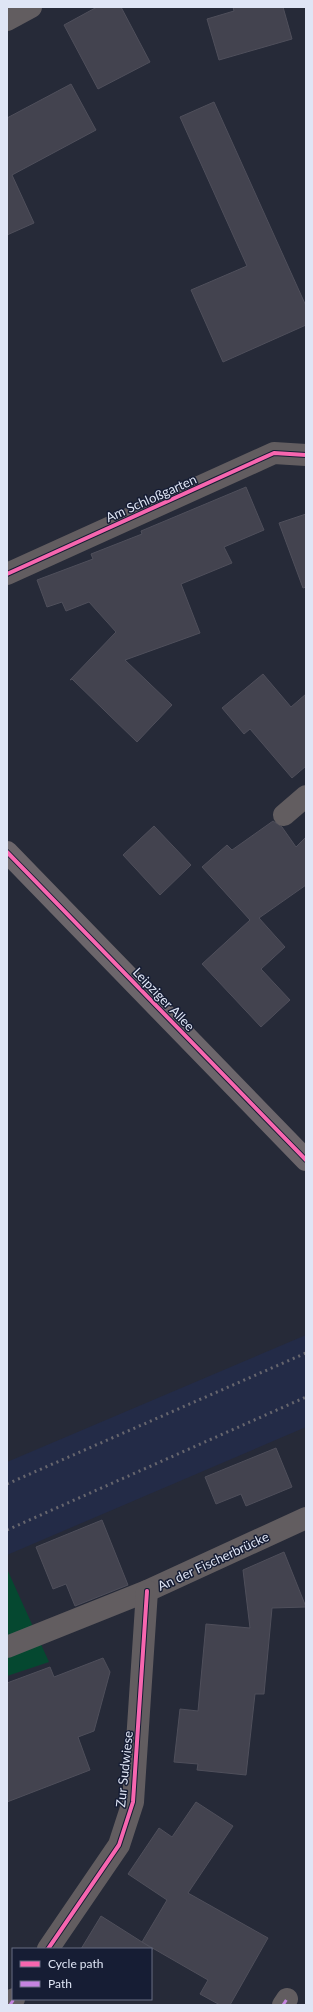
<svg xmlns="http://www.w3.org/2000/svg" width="313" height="2012" font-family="Lato,sans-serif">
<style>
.built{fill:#232b47}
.green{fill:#054830}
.building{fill:#43434f;stroke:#4f4f5b}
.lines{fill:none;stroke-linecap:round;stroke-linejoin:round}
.street{stroke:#625d60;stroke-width:22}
.primary{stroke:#6c666b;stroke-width:22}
.rail{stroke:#67666e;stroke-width:3;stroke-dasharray:2 4;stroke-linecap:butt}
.quiet{stroke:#c483df;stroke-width:3;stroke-dasharray:6 3;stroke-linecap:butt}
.cycleway-casing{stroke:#161d34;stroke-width:6}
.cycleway{stroke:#f766af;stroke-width:4}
.labels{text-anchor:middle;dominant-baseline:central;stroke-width:3;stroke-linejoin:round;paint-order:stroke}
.street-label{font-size:13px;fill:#dfe5f5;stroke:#161d34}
</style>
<rect width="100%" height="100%" fill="#262a38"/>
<!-- built -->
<polygon class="built" points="306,1335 306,1427 7,1555 7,1462"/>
<!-- green -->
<polygon class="green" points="7,1569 49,1662 7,1676"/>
<!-- building -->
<g class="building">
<polygon points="97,7 121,7 150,62 98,89 64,25"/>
<polygon points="233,7 283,7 292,39 219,60 207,19 234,11"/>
<polygon points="71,84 96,130 12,175 34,223 7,235 7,118"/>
<polygon points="214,102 306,306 306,325 223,362 191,290 247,266 180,117"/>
<polygon points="246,487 264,530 224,547 232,563 181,584 200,633 125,660 172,705 137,742 72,679 70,680 116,632 89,602 66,611 62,602 47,607 37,580 93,559 91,554 142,534 141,531"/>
<polygon points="306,514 306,587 303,588 279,523"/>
<polygon points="263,674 291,707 306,694 306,766 292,778 250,729 244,734 222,708"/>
<polygon points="273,821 282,827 296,847 306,837 306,885 259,918 285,947 261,969 290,1000 261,1027 202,964 250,920 202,867 227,845 232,850"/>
<polygon points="154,826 191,865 160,895 123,855"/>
<polygon points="276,1448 292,1487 246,1506 241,1494 216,1504 205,1477"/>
<polygon points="102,1520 128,1585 75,1606 66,1584 53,1589 36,1547"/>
<polygon points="284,1552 306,1607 272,1608 264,1694 255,1694 246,1775 197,1770 198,1764 174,1762 180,1709 198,1711 206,1624 250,1628 243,1570"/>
<polygon points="103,1658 110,1672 94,1731 78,1737 90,1770 7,1802 7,1683 50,1667 54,1677"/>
<polygon points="196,1802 233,1826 188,1893 268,1938 230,2005 220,2005 200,1994 208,1980 142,1942 167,1900 128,1874 159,1828 172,1837"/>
<polygon points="101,1916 142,1942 153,1949 81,1949"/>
</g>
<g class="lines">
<!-- street -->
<g class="street">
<polyline points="7,20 31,7"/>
<polyline points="7,574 274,453 306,455"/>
<polyline points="284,815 306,796"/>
<polyline points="7,1647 147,1591 306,1518"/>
<polyline points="48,1949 119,1845 133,1802 147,1591"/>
<polyline points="10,2005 14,1999"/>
<polyline points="283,2005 287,1999"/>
</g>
<!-- primary -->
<polyline class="primary" points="7,852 306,1160"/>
<!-- rail -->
<g class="rail">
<polyline points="7,1484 306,1353"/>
<polyline points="7,1530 306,1397"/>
</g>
<!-- quiet -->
<g class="quiet">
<polyline points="10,2005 14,1999"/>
<polyline points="283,2005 287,1999"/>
</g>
<!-- cycleway casing -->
<g class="cycleway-casing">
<g id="cycleway">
<polyline points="7,574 274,453 306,455"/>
<polyline points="7,852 306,1160"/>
<polyline points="48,1949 119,1845 133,1802 147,1591"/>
</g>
</g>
<!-- cycleway -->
<use href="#cycleway" class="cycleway"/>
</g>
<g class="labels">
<!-- street labels -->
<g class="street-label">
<text transform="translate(151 498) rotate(-24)">Am Schloßgarten</text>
<text transform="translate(164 999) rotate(46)">Leipziger Allee</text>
<text transform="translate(213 1561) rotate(-25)">An der Fischerbrücke</text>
<text transform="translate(124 1769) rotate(-84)">Zur Sudwiese</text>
</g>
</g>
<!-- border -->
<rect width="313" height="2012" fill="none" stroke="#dfe5f5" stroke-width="16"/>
<!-- legend -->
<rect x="12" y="1948" width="140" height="52" fill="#161d34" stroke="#666d81"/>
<rect x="20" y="1961" width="20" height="6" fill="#f766af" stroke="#666d81"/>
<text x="48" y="1968" font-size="12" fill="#dfe5f5">Cycle path</text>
<rect x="20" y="1981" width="20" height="6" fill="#c483df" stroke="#666d81"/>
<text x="48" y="1988" font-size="12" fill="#dfe5f5">Path</text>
</svg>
